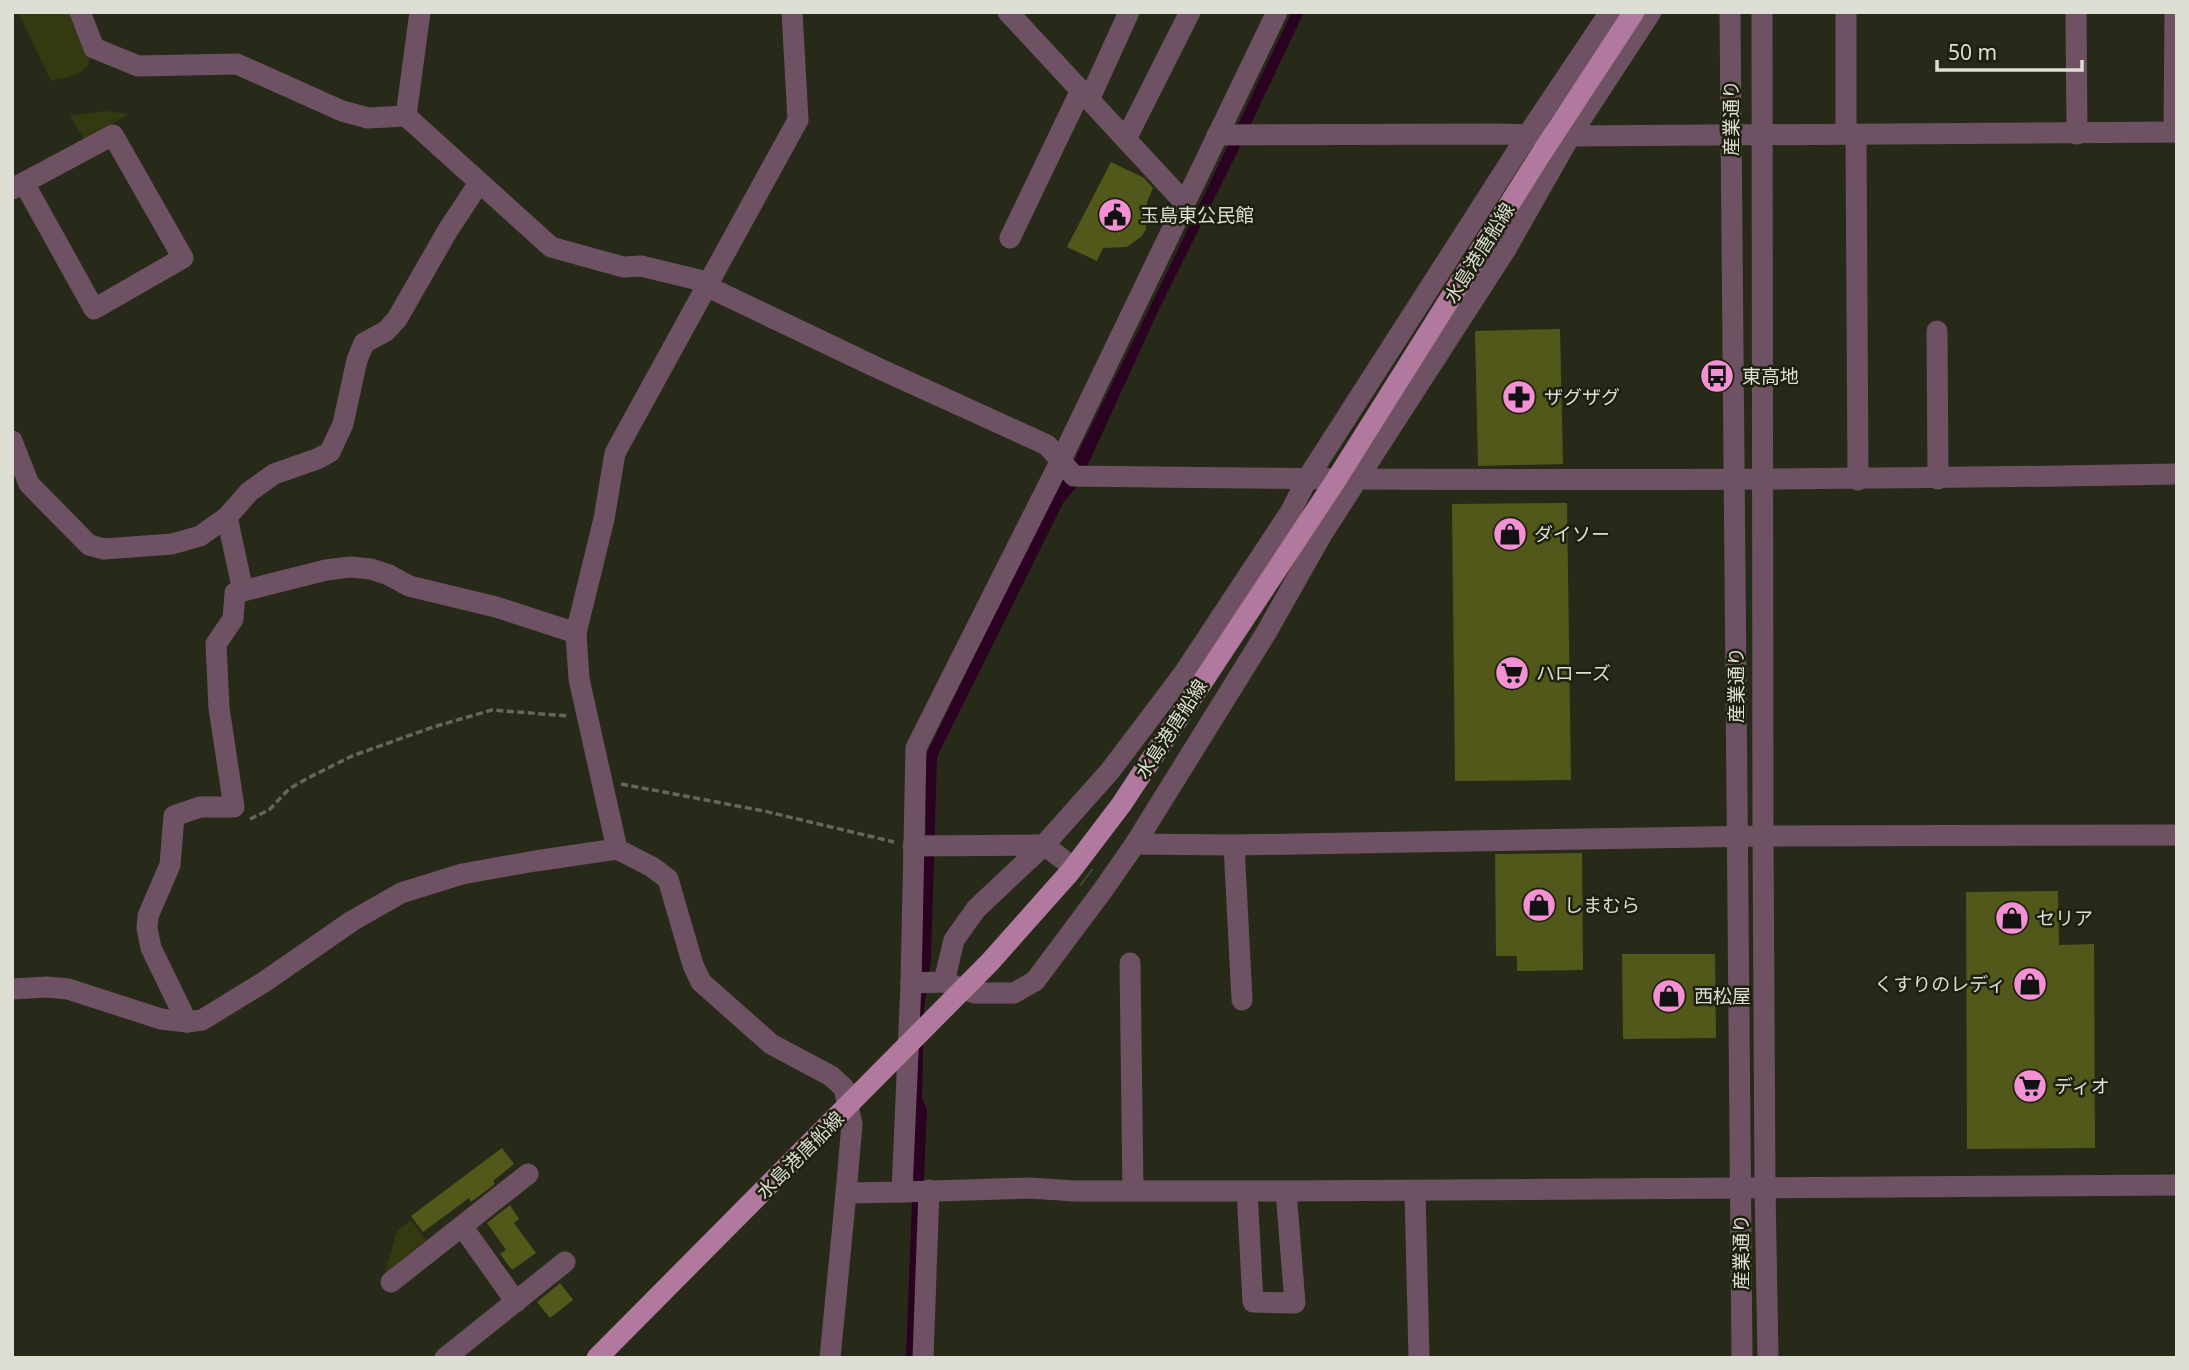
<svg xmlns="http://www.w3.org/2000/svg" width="2189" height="1370" font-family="'Noto Sans','Noto Sans JP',sans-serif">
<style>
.green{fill:#353910}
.water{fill:#2b0121}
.building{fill:#52571a}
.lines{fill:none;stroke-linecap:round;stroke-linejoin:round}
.minor-tunnel{stroke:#434535;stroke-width:21;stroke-dasharray:21 10;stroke-linecap:butt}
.path{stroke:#656758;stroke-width:3.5;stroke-dasharray:7 3.5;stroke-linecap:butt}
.minor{stroke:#6e5264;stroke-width:21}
.major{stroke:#b2799f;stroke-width:21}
.labels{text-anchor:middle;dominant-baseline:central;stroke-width:5;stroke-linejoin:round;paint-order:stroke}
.street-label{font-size:19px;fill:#dddfd4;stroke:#1e200f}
.poi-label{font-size:19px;fill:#dddfd4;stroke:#1e200f;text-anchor:start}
</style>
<rect width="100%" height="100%" fill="#282a19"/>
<!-- green -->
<g class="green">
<path d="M18,12h56c7,17 29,49 5,61 -8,4 -19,5 -28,8z"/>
<polygon points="105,111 129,114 84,139 70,116"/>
<polygon points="411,1220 426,1240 385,1273 397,1231"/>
</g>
<!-- water -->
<polygon class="water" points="1292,12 1304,12 1242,143 1159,309 1079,484 1063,503 937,757 931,960 924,1008 923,1054 922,1099 927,1109 916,1358 906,1358 912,1200 916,1182 912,1176 923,854 926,837 925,757 1051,499 1074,461 1157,293"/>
<!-- building -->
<g class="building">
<polygon points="1111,162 1144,178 1153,188 1147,202 1146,229 1142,236 1127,247 1103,248 1097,261 1067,247"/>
<polygon points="1560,329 1563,464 1478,466 1475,331"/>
<polygon points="1567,503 1571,780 1455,781 1452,504"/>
<polygon points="1582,853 1583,970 1517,971 1517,956 1496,956 1495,854"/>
<polygon points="2058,891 2059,945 2094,944 2095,1148 1967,1149 1966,892"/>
<polygon points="1622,954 1715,954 1716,1038 1623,1039"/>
<polygon points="502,1148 514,1164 493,1181 495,1184 471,1202 469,1198 423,1232 411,1216"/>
<polygon points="510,1205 519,1219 514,1223 536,1253 512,1270 500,1254 506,1250 487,1223"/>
<polygon points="560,1283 573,1300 550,1318 537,1302"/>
</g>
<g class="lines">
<!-- minor-tunnel -->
<polyline class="minor-tunnel" points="1061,858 1087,878"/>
<!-- path -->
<g class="path">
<polyline points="621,784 764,811 894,842"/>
<polyline points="250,819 269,810 289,789 308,778 352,756 433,727 492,710 568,716"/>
</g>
<!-- minor -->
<g class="minor">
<path d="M80,12l14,36 44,18 99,-2 105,47 26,7 38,-2 145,131 72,20 18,-1 58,14 9,7 172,82 167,76 27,31c368,5 735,5 1103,-2"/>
<polyline points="1008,12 1184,202"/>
<polyline points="1277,12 1060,462 916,748 911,983 902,1192 1030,1188 1075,1191 1286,1191 2177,1185"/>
<polyline points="1730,12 1742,1358"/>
<polyline points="1762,12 1763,836 1765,1188 1768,1358"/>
<polyline points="2076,12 2077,134"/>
<polyline points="1089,100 1129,12"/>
<polyline points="406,116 420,12"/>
<polyline points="2174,132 2175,12"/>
<polyline points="1846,134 1846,12"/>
<polyline points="1856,134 1858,480"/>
<polyline points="1217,135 1496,134 1570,136 2177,132"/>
<polyline points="1126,139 1190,12"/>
<polyline points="12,189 113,135 183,258 94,309 24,183"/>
<polyline points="1010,238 1081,90"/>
<polyline points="1937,331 1938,479"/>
<polyline points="12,441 29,484 89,545 104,549 172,544 200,536 227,517 243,591"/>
<polyline points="227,517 249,492 274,474 317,459 330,452 343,424 357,360 364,343 386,331 397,319 448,230 479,183"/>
<polyline points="1135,844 1234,845 1763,836 2177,835"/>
<polyline points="1234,845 1242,1000"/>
<polyline points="913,846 1044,845 1061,858"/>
<polyline points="617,849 579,679 576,633 604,519 615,453 798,120 792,12"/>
<polyline points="1130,963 1133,1191"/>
<polyline points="944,982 954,940 976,909 1044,845 1110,771 1184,673 1291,511 1307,479 1527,136 1610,12"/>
<polyline points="911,983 944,982 975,993 1014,993 1035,981 1103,890 1135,844 1266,633 1322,534 1506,249 1570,136 1651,12"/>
<polyline points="12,989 47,987 68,989 161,1019 187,1022 202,1020 264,982 352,921 401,893 462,874 535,861 617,849 652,867 668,879 693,965 701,982 771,1044 831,1076 844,1088 852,1124 846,1193"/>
<polyline points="187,1022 151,948 147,928 148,916 170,865 174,816 200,807 234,807 219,708 216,644 233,619 235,593 326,570 350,567 371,569 389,575 409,586 496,607 576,633"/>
<polyline points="1247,1191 1253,1302 1295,1303 1286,1191"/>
<polyline points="1415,1191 1419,1358"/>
<polyline points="462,1226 516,1302"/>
<polyline points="391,1282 528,1174"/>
<polyline points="445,1358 565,1262"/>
<polyline points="830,1358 846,1193 902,1192"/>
<polyline points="923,1358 929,1190"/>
</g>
<!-- major -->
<polyline class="major" points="597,1358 990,962 1070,872 1121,805 1336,480 1539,157 1634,12"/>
</g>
<!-- icons -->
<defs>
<g id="civic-disc" transform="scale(1.75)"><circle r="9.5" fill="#f491d4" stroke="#1e200f"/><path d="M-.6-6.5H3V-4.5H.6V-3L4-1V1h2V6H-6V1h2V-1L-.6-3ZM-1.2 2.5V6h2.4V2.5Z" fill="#111"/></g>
<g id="bus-disc" transform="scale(1.75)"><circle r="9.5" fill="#f491d4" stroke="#1e200f"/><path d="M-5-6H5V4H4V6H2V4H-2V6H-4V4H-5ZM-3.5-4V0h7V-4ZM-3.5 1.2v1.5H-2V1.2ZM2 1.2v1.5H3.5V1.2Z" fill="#111"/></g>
<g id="pharmacy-disc" transform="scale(1.75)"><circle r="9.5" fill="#f491d4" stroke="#1e200f"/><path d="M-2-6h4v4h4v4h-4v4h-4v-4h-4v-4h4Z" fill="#111"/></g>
<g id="shop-disc" transform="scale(1.75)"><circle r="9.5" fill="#f491d4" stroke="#1e200f"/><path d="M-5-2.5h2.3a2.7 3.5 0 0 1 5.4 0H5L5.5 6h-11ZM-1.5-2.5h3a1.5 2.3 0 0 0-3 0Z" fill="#111"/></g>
<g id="supermarket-disc" transform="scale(1.75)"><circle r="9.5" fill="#f491d4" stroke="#1e200f"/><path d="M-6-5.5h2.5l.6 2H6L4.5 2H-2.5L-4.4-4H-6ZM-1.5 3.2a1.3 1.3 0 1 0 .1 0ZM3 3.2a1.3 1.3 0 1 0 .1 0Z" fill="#111"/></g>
</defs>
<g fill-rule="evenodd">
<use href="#civic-disc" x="1115" y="215"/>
<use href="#bus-disc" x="1717" y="376"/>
<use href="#pharmacy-disc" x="1519" y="397"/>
<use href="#shop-disc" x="1510" y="534"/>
<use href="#supermarket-disc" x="1512" y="673"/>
<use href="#shop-disc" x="1539" y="905"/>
<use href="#shop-disc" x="2012" y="918"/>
<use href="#shop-disc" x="2030" y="984"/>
<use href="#shop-disc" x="1669" y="996"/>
<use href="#supermarket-disc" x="2030" y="1086"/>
</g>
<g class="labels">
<!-- street labels -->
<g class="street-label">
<text transform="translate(1731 118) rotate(-90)">産業通り</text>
<text transform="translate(1479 253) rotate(-58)">水島港唐船線</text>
<text transform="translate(1736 685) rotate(-90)">産業通り</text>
<text transform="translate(1171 729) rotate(-57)">水島港唐船線</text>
<text transform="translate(800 1155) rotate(-45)">水島港唐船線</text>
<text transform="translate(1741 1252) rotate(-90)">産業通り</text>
</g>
<!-- poi labels -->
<g class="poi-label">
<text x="1140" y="215">玉島東公民館</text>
<text x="1742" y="376">東高地</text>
<text x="1544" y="397">ザグザグ</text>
<text x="1534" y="534">ダイソー</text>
<text x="1536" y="673">ハローズ</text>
<text x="1564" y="905">しまむら</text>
<text x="2036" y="918">セリア</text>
<text x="2006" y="984" text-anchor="end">くすりのレディ</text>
<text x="1694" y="996">西松屋</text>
<text x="2054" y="1086">ディオ</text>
</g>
</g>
<!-- border -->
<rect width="2189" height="1370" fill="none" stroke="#dddfd4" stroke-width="28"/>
<!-- scale -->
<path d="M1937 60v10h145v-10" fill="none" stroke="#dddfd4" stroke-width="3.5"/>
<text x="1948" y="60" font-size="21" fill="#dddfd4" stroke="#1e200f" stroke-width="5" paint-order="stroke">50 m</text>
</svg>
